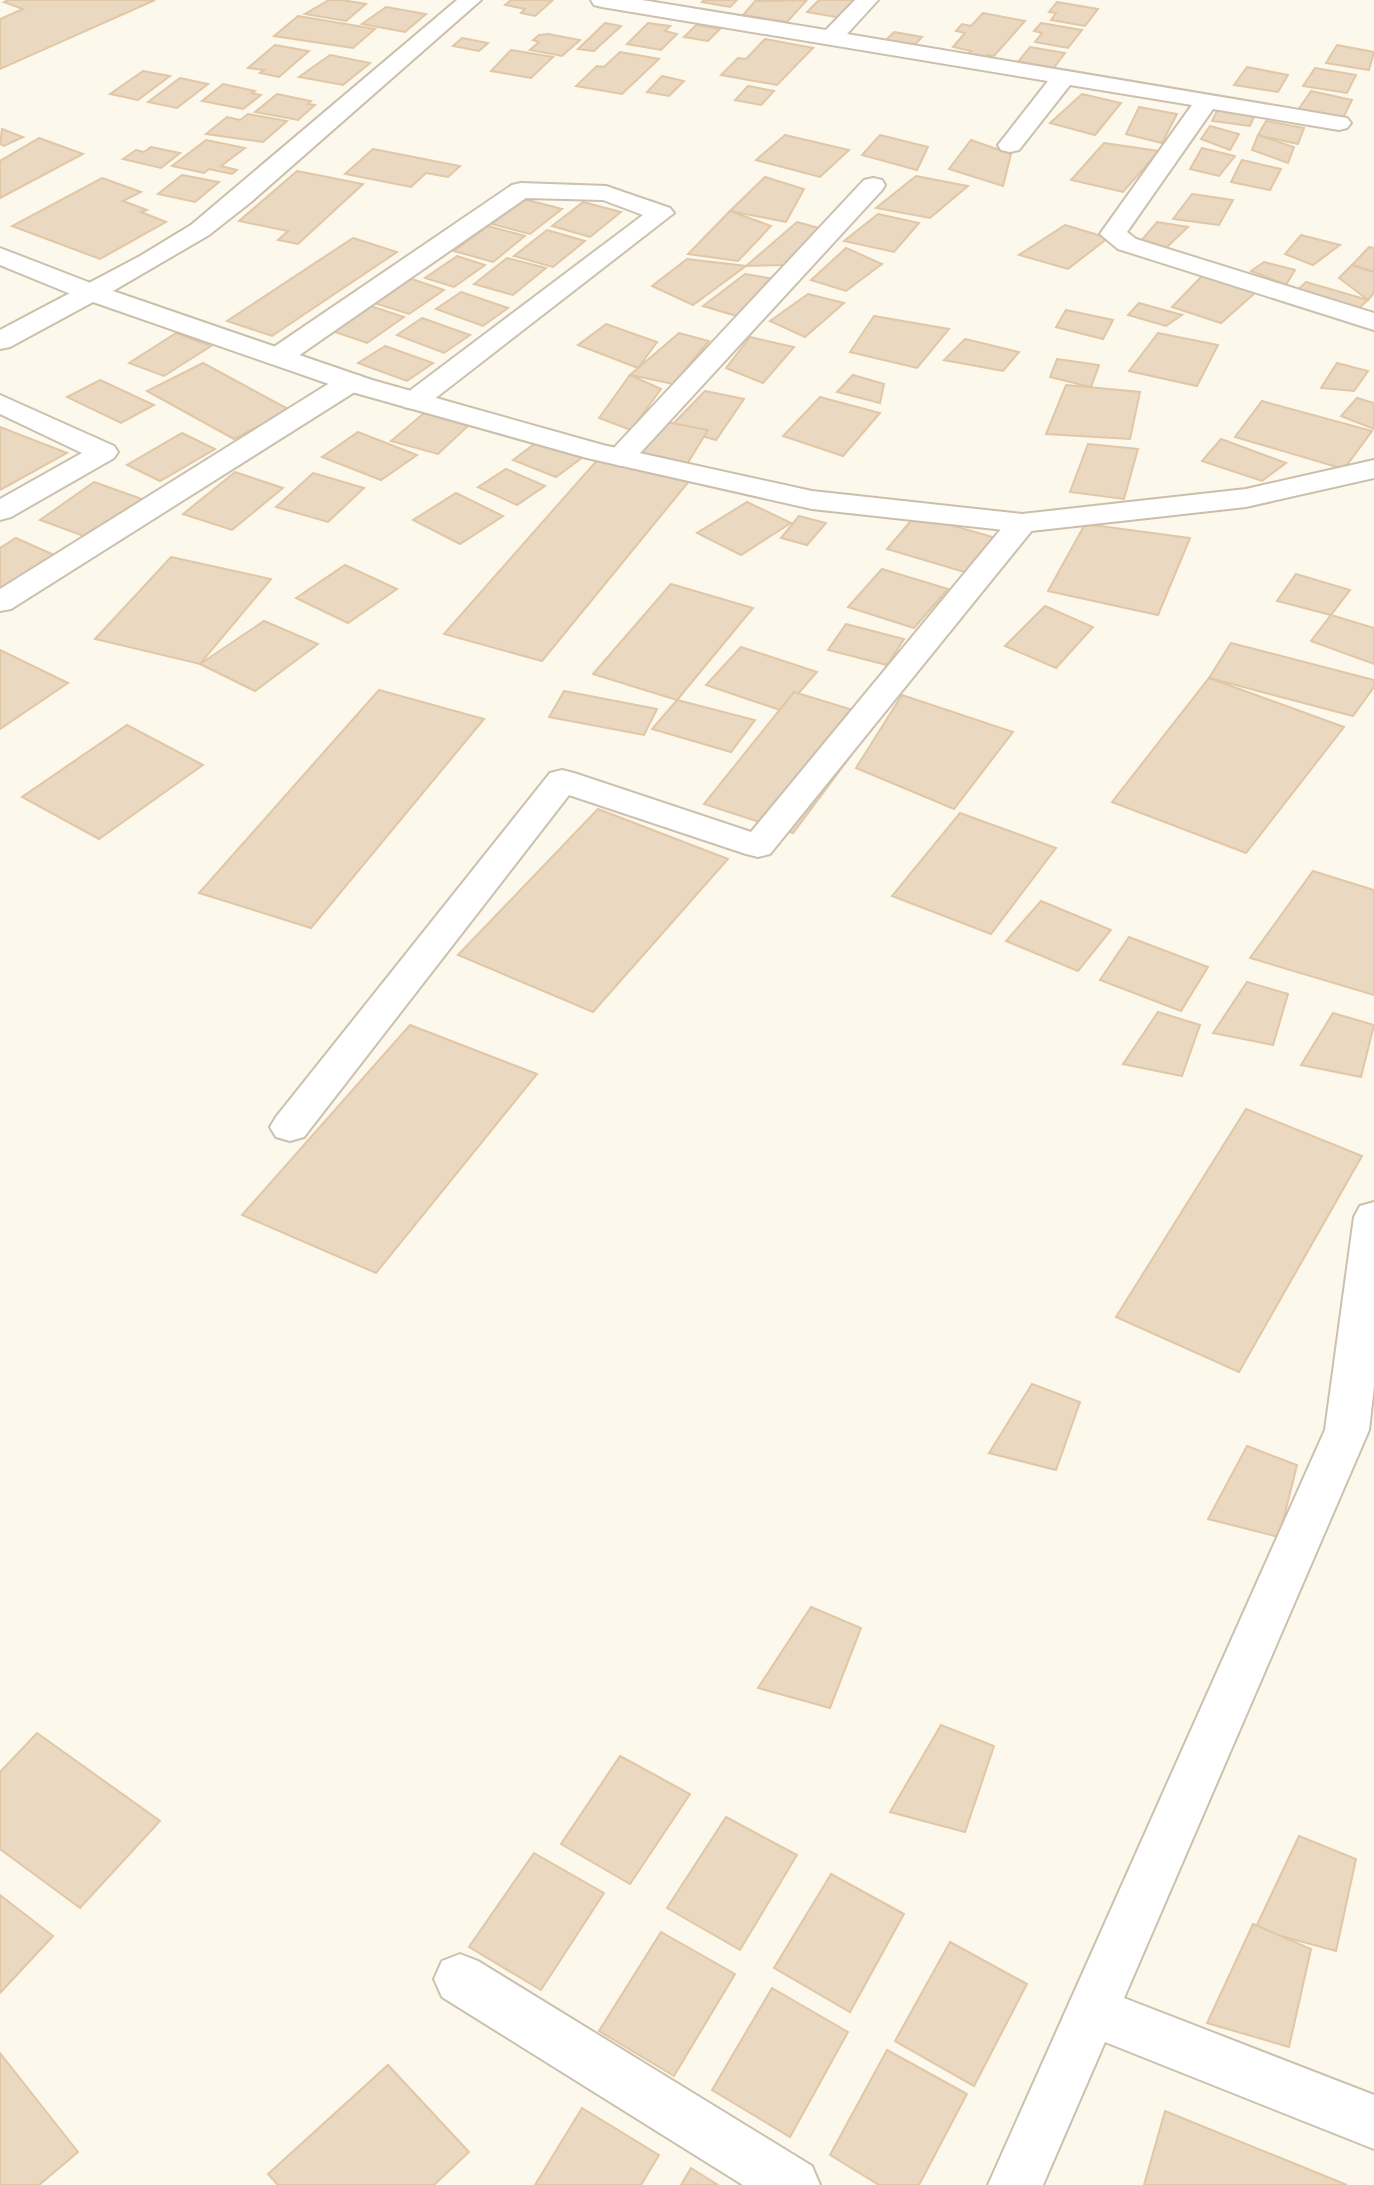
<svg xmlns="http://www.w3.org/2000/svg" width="1374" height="2185" font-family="Raleway,sans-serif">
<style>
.building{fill:#ead8c0;stroke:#e1c7a6;stroke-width:2}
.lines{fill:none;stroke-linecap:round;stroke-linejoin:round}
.street-casing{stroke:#ccc0ae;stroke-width:4}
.secondary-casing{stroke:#ccbfaa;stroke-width:4}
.street{fill:#fff;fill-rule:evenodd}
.secondary{fill:#fff;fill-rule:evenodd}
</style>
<rect width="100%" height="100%" fill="#fcf8eb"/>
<!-- building -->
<g class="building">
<polygon points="8,0 155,0 0,69 0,19 23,9 4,2"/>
<polygon points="329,0 342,0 366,4 346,21 305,14"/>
<polygon points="511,0 546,0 552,1 535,16 521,13 525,9 505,5"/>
<polygon points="704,0 737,0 730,7 702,2"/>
<polygon points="756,0 758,1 807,0 787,22 743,15"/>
<polygon points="819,0 860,0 842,18 807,12"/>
<polygon points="1057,2 1098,9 1085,26 1051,20 1056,13 1049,12"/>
<polygon points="386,7 426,14 405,32 362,24"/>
<polygon points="983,13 1025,21 994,56 987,55 982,60 965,57 971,51 953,47 965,33 956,31 962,24 971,26"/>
<polygon points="298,16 375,29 353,48 274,36"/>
<polygon points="605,23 621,26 594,51 578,49"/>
<polygon points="648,23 670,26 665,31 677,34 661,50 627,44"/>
<polygon points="1041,23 1082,30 1068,48 1035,42 1042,33 1034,31"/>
<polygon points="696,25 720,29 708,41 684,37"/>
<polygon points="894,32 922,37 911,49 883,43"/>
<polygon points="548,34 580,40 562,56 530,50 539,42 533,40 539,35"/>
<polygon points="462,38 488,43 479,51 453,46"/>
<polygon points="765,39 813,48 777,85 721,75 738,58 746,59"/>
<polygon points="275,45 309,51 279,77 260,73 264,70 248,68"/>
<polygon points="1337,45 1374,52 1369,70 1326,63"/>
<polygon points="1030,47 1065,53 1053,69 1017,63"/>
<polygon points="511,50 553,57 531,78 491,71"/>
<polygon points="620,52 659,59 622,94 576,86 597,66 604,67"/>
<polygon points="330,55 370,63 343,85 299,77"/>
<polygon points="1247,67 1288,75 1278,92 1234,85"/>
<polygon points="1315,68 1356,75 1347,93 1303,86"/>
<polygon points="143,71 170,76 138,100 110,94"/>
<polygon points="662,76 684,81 669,96 647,92"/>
<polygon points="180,78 208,84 177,108 148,102"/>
<polygon points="223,84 255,91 252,93 261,95 243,109 202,101"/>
<polygon points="748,86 774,91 761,105 735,100"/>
<polygon points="1311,91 1352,100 1343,118 1298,110"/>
<polygon points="277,94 311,101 308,104 315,105 298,120 255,112"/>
<polygon points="1082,94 1121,103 1095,135 1050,123"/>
<polygon points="1139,107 1177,114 1162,143 1126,134"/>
<polygon points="1218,109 1254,117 1250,126 1212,121"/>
<polygon points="248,114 287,121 263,142 206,134 227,117 240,120"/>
<polygon points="1266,121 1304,128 1298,144 1258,135"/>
<polygon points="1210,126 1239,134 1230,150 1201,139"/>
<polygon points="2,129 23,137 4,146 0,144"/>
<polygon points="785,135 849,150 820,177 756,160"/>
<polygon points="880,135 928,147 917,170 862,155"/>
<polygon points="1258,135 1294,147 1288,163 1252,150"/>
<polygon points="39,138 83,154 0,198 0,161"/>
<polygon points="206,140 245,148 221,166 237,170 232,174 209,169 204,173 172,166"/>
<polygon points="971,140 1011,154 1003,186 949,169"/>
<polygon points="1104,143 1159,151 1123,192 1071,180"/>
<polygon points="151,147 180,153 161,168 123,159 136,150 144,152"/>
<polygon points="1202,148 1235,156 1219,176 1190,169"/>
<polygon points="373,149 460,166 448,177 426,173 411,187 345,174"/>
<polygon points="1242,160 1281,169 1270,190 1231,182"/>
<polygon points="297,171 363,184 298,244 278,240 288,231 239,221"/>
<polygon points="182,175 219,182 195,202 158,194"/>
<polygon points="916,176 968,186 930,218 876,208"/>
<polygon points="765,177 804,189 786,222 730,211"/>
<polygon points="102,178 141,192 123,201 147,210 141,212 166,222 100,259 12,226"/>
<polygon points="1192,194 1233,200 1219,225 1173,219"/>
<polygon points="524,199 562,209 530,234 492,224"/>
<polygon points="583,202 621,212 590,237 552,226"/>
<polygon points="730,211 771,226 738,261 688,254"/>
<polygon points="878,214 919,223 894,252 844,241"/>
<polygon points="797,222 819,228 786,265 746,266"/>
<polygon points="1157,222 1188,227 1166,248 1141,241"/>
<polygon points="1065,225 1108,238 1068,269 1019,255"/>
<polygon points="488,226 525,236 493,262 454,251"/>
<polygon points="547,230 585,241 553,267 514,256"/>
<polygon points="1301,235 1340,245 1313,265 1285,254"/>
<polygon points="353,238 397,252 272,336 227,321"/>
<polygon points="1369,247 1374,248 1374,272 1352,265"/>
<polygon points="846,248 882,264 846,291 811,280"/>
<polygon points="457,256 485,265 454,287 425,278"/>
<polygon points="507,258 546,268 513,295 474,284"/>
<polygon points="687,259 746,266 693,305 652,286"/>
<polygon points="1264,262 1295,270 1286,285 1251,271"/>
<polygon points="1352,265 1374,272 1374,293 1368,300 1339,278"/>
<polygon points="745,274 774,279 737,316 703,306"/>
<polygon points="1203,275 1255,293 1221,323 1172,307"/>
<polygon points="409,278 444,290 409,314 374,303"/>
<polygon points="1306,282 1368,300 1356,311 1294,293"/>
<polygon points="461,292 508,308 483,326 436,309"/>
<polygon points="808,294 844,303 805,337 770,321"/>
<polygon points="1139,303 1182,315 1166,326 1128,315"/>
<polygon points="368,305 404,317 367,343 332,331"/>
<polygon points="1066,310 1113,320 1103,339 1056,327"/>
<polygon points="874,316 949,329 917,368 850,352"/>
<polygon points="422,318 470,335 444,353 397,335"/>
<polygon points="606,324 657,342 638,368 578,345"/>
<polygon points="176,333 211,346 164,376 129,363"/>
<polygon points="679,333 709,341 673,384 630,375"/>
<polygon points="1158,333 1218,345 1197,386 1129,371"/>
<polygon points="750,337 794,347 763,383 726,368"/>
<polygon points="965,339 1019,352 1003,371 944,360"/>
<polygon points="385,346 433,363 407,381 358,363"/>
<polygon points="1057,359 1099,365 1091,387 1050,377"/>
<polygon points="203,363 290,410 234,439 147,391"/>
<polygon points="1337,363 1368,371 1354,391 1321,388"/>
<polygon points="630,375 661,389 631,430 599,418"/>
<polygon points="853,375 884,384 880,403 837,392"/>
<polygon points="100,380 154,405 121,423 67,397"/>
<polygon points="1066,385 1140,392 1130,439 1046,434"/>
<polygon points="705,391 744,399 716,440 670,427"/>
<polygon points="820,397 880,413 843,456 783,436"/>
<polygon points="1357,398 1374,403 1374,429 1341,416"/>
<polygon points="1262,401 1372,431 1344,469 1235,437"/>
<polygon points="424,413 469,425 438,454 391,441"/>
<polygon points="651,419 708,430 687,464 627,451"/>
<polygon points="0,427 67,453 0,490"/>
<polygon points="358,432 417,455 381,480 322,457"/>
<polygon points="182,433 215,449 160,481 127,465"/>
<polygon points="1221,439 1286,463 1262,481 1202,461"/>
<polygon points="540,440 583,457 556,477 513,460"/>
<polygon points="1088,444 1138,449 1124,499 1070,492"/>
<polygon points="599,458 690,480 542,661 444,634"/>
<polygon points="506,469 545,486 517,505 478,487"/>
<polygon points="235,472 283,488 232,530 183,514"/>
<polygon points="313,473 364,488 328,522 276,507"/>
<polygon points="94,482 142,499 89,538 40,520"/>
<polygon points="456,493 503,516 460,544 413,520"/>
<polygon points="747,502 791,523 741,555 697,533"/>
<polygon points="916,515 996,538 968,573 887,549"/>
<polygon points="799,516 826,523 807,545 781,538"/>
<polygon points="1085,524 1190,538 1158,615 1048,591"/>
<polygon points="16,538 54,555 0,591 0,548"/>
<polygon points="171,557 271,579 200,664 95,639"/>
<polygon points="345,565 397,589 348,623 296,598"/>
<polygon points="882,569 948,589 914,628 848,607"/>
<polygon points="1296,574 1350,590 1331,615 1277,601"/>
<polygon points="671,584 753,608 677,700 593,674"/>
<polygon points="1045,606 1093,627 1056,668 1005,646"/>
<polygon points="1331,615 1374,628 1374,664 1311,641"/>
<polygon points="264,621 318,644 255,691 200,664"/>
<polygon points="846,624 904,639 887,665 828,650"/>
<polygon points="1231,643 1374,680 1374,687 1353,716 1209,678"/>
<polygon points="741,647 817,672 783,711 706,685"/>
<polygon points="0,650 68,683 0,729"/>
<polygon points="1209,678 1344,727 1246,853 1112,802"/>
<polygon points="379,690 484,719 311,928 199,893"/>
<polygon points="564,691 657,709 644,735 549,717"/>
<polygon points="794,692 879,718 793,833 704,804"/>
<polygon points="902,695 1013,732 954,809 856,768"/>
<polygon points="677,700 755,720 731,752 652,729"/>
<polygon points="127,725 203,765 99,839 22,797"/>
<polygon points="598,809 728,859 593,1012 458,955"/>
<polygon points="960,813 1056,848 991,934 892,896"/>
<polygon points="1313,871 1374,890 1374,995 1250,958"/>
<polygon points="1041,901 1111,930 1078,971 1006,941"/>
<polygon points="1129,937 1208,967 1181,1011 1100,980"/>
<polygon points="1247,982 1288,994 1273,1045 1213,1033"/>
<polygon points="1158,1012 1200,1025 1182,1076 1123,1064"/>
<polygon points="1333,1013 1374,1025 1361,1077 1301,1065"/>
<polygon points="410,1025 537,1074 376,1273 242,1215"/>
<polygon points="1246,1109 1362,1156 1239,1372 1116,1317"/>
<polygon points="1032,1384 1080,1402 1056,1470 989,1453"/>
<polygon points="1247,1446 1297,1465 1279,1537 1208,1519"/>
<polygon points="811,1607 861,1628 830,1708 758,1688"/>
<polygon points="941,1725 994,1746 965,1832 890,1812"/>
<polygon points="37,1733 160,1821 80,1908 0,1849 0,1772"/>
<polygon points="620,1756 690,1794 630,1884 561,1844"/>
<polygon points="726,1817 797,1855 740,1950 667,1908"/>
<polygon points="1299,1836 1356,1859 1336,1951 1255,1929"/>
<polygon points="534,1853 604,1893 541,1990 469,1947"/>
<polygon points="831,1874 904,1914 850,2012 774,1968"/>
<polygon points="0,1895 53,1936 0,1993"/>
<polygon points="1253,1924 1311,1949 1289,2047 1207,2023"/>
<polygon points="661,1932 735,1974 674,2076 599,2031"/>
<polygon points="950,1942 1027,1984 974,2086 895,2041"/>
<polygon points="772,1988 848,2032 790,2137 712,2090"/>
<polygon points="887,2050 967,2094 919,2185 879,2185 830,2155"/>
<polygon points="0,2053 78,2152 39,2185 0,2185"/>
<polygon points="388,2065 469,2152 434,2185 278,2185 268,2174"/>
<polygon points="582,2108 659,2155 641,2185 535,2185"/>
<polygon points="1165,2111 1347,2185 1144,2185"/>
<polygon points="691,2168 718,2185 681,2185"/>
</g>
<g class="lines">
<!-- street casing -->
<g class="street-casing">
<g id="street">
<polygon points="591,0 642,0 826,30 855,0 878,0 847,34 1347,118 1351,123 1347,128 1339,130 1213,109 1127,232 1136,239 1374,313 1374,330 1118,249 1100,234 1192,105 1070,85 1019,150 1010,152 1001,150 998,145 1048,81 602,7 594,5"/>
<polygon points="873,178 882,180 885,185 882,190 631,463 621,466 611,463 607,457 611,451 864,180"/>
<polygon points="521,183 606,186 670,208 674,213 424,407 414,409 404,407 400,401 404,395 643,215 603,200 526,198 288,363 278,365 268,363 264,357 268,351 512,185"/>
<polygon points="0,248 101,287 105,293 101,299 92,301 83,299 0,265"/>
<polygon points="351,374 361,376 365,382 361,388 11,609 0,611 0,589 341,376"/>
<polygon points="0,395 114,446 118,452 114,458 11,517 0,520 0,499 82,453 0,414"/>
<polygon points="1022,514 1033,517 1037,523 1033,529 770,854 758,857 746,854 569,795 304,1137 290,1141 276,1137 270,1127 276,1117 550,773 562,770 574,773 751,832 1011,517"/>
<polygon points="1374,1202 1374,1386 1369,1430 1124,1998 1374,2095 1374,2149 1105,2042 1043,2185 988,2185 1325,1430 1354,1217 1360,1206"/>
<polygon points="460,1954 478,1961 812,2166 820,2185 743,2185 442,1997 434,1979 442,1961"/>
</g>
</g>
<!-- secondary casing -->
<g class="secondary-casing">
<polygon id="secondary" points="457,0 481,0 251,202 209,235 113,291 372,380 603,445 812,491 1022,514 1246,489 1374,460 1374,478 1246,507 1022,532 812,509 587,458 352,392 93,302 10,347 0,349 0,330 140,256 191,225"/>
</g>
<!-- street -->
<use href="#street" class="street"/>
<!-- secondary -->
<use href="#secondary" class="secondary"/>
</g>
</svg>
